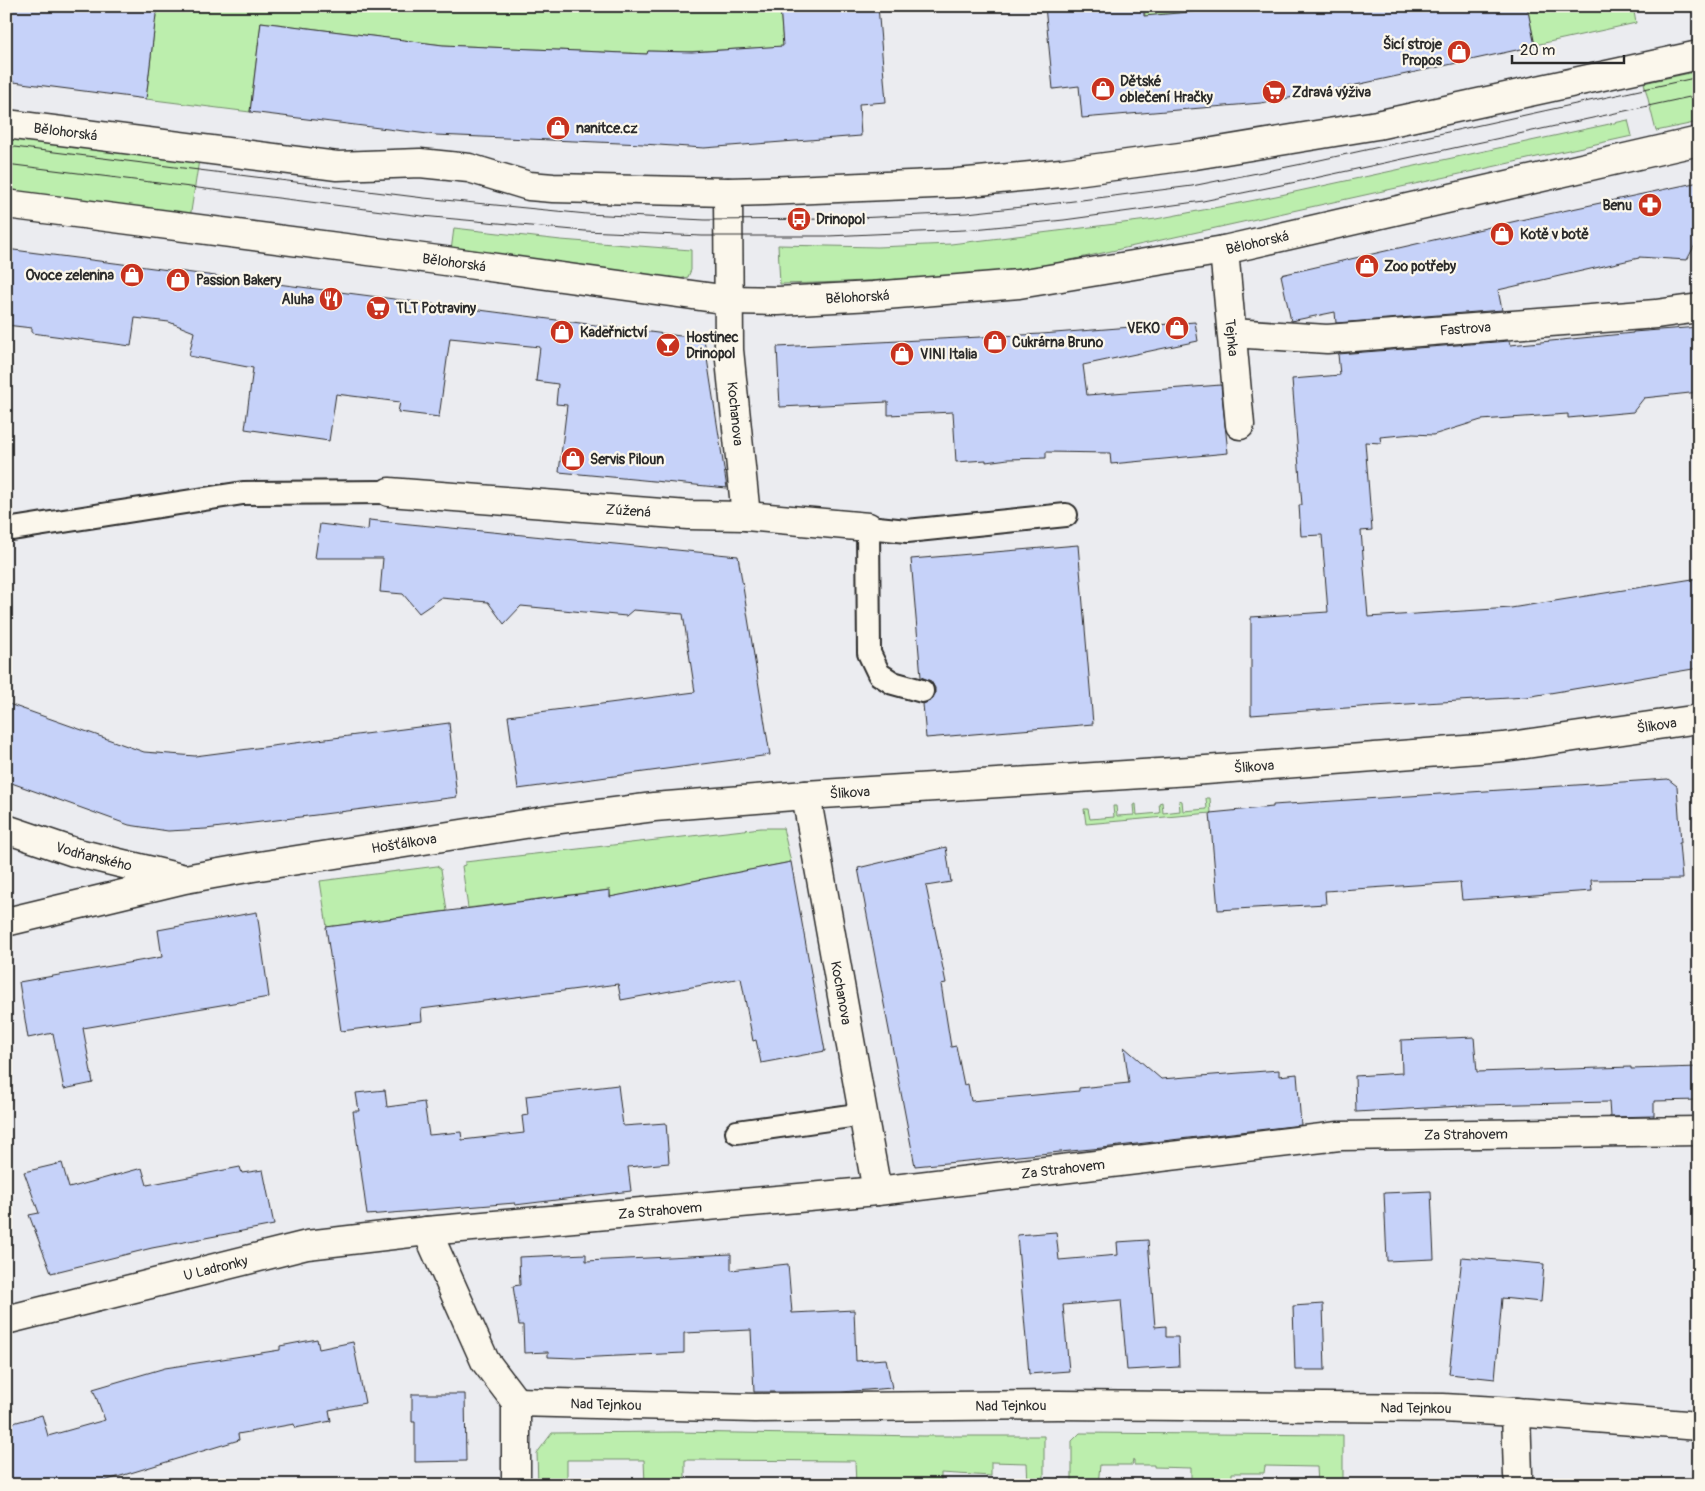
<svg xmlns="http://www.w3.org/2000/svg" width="1705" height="1491" font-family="Pangolin,sans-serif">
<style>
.green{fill:#bceead;stroke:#748c6c}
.building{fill:#c6d2f9;stroke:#2b2b2b}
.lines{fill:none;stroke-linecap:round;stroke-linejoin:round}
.service-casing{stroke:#2b2b2b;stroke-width:26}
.minor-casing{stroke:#2b2b2b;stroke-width:31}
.tertiary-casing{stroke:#2b2b2b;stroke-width:31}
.service{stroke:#fbf7ec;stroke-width:22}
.minor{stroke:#fbf7ec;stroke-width:28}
.tertiary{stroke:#fbf7ec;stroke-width:28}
.tram{stroke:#2b2b2b;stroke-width:1}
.labels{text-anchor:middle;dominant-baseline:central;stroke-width:4.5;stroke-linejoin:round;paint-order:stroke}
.poi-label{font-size:14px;font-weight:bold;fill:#2b2b2b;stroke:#fbf7ec;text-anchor:start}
.street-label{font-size:14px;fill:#2b2b2b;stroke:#fbf7ec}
</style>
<rect width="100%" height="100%" fill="#ebecf0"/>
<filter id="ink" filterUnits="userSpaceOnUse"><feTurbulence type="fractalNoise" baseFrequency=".02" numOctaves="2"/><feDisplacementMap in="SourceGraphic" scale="10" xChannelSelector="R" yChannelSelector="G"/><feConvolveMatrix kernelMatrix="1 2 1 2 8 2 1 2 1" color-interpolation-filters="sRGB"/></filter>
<g filter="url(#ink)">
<!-- green -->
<g class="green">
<polygon points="157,6 780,6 784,56 756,48 684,52 648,51 647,54 443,45 261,22 250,112 146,99"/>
<polygon points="1144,6 1246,6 1246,8 1146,27"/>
<polygon points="1527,6 1633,6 1636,23 1535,45"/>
<polygon points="1699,71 1699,122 1656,131 1644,83"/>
<path d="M1628,120l4,16 -593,131c-86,10 -172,15 -259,17l-2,-39 99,2 74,-3 205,-25 120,-23z"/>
<polygon points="6,138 199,160 190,218 6,195"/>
<polygon points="454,228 561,240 691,250 691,270 688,277 679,279 451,251"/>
<polygon points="1206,798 1210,798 1211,813 1086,824 1084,809 1088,809 1090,819 1114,817 1113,806 1116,806 1117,816 1134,815 1133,805 1136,804 1137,815 1160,813 1159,803 1162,802 1163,813 1180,811 1179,800 1182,801 1183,811 1207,809"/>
<polygon points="761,828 783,828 791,862 611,897 609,890 468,908 462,866 465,865 465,862"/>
<polygon points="437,866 441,869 447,911 327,927 320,881"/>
<polygon points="675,1432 924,1436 1044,1436 1044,1485 1028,1485 1027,1463 991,1462 991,1476 941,1473 941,1485 856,1485 855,1461 685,1460 685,1485 645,1485 644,1460 567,1460 567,1485 538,1485 537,1453 552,1433"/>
<polygon points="1080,1433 1343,1435 1343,1485 1318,1485 1317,1467 1265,1466 1264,1473 1232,1473 1232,1485 1191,1485 1191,1468 1154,1467 1154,1465 1134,1465 1134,1460 1133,1460 1132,1465 1100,1465 1098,1485 1072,1485 1072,1441"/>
</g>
<!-- building -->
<g class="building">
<polygon points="6,6 157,6 146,99 6,81"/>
<polygon points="780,6 878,6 886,102 859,104 861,136 704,148 643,144 436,135 250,112 261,22 443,45 647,54 648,51 692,52 783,46"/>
<polygon points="1045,6 1144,6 1144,16 1258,6 1527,6 1535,46 1333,90 1261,103 1082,118 1079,86 1053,89"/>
<polygon points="1699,182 1699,237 1687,260 1639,257 1639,258 1498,290 1502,310 1336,323 1335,312 1291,321 1281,275 1525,219"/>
<polygon points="6,249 704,339 727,488 559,472 567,405 556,404 558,384 536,381 540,347 450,338 439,417 398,412 400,402 336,394 329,441 245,429 253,368 189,356 194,332 169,322 135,318 131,346 32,333 32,328 6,325"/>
<polygon points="1195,322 1198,341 1083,365 1087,395 1221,385 1228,453 1111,464 1110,453 1046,452 1046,458 1008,459 986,462 986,460 956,462 953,412 888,415 888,402 780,407 777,347 1042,334"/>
<polygon points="1699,327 1699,392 1644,398 1633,412 1568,418 1568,414 1481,420 1433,435 1413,434 1380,437 1381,443 1365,442 1372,530 1361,531 1368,617 1511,608 1699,578 1699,668 1526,697 1374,706 1251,715 1251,617 1328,612 1322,535 1301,536 1299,505 1302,505 1292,379 1340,375 1338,354 1509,341 1510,345 1633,333 1633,332"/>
<polygon points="369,520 738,556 770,755 518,789 508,716 695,692 683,614 633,610 626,616 521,606 504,624 488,602 441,598 419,613 403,594 380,592 383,558 315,558 320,524 368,530"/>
<polygon points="1078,545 1093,724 926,738 923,704 932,700 935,694 935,688 931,681 921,677 911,559"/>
<polygon points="6,703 144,752 195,756 449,723 457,797 206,829 168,831 129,825 6,781"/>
<polygon points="1668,779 1677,786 1681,843 1679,843 1682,879 1591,880 1592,891 1462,900 1460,882 1325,891 1326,904 1218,910 1210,813 1273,807 1273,805"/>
<polygon points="946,847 951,882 926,886 946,983 941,984 951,1047 956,1046 964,1085 968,1084 971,1101 1079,1091 1079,1088 1129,1083 1124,1047 1161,1079 1279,1070 1279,1076 1297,1074 1301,1125 1102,1148 915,1166 858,868"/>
<polygon points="791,862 825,1051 761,1063 756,1040 753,1041 741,978 621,1000 618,984 421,1009 422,1021 341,1031 326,927 610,890 610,897"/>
<polygon points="257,912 269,997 83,1028 93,1083 64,1089 53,1033 28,1038 19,982 162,957 158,930"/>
<polygon points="1474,1037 1477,1072 1631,1067 1631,1069 1699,1067 1699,1100 1654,1101 1654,1116 1610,1117 1609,1102 1479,1105 1356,1112 1355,1076 1402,1073 1401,1040"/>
<polygon points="618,1085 623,1126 666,1123 669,1163 628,1167 631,1191 515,1205 515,1203 367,1215 353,1111 359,1111 356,1093 385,1090 387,1107 424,1102 429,1135 461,1132 462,1140 524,1133 522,1116 528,1115 526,1096"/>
<polygon points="62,1163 69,1188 142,1168 147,1185 240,1167 242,1173 263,1170 274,1225 152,1248 51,1273 29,1215 39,1213 24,1172"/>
<polygon points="1431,1191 1434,1259 1387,1261 1384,1193"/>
<polygon points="1056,1232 1059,1260 1118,1255 1117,1242 1148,1240 1155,1327 1166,1326 1166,1337 1178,1337 1179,1367 1127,1370 1121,1300 1063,1305 1069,1371 1029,1374 1017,1235"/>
<polygon points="586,1254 586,1261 731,1254 731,1270 788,1264 792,1313 854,1310 856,1361 886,1359 892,1388 841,1392 754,1392 751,1330 684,1333 684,1353 575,1358 548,1357 548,1352 524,1353 523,1325 519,1325 513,1286 520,1285 519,1257"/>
<polygon points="1462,1257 1544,1264 1541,1302 1502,1298 1495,1379 1449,1374"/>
<polygon points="1323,1304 1325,1370 1295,1370 1293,1306"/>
<polygon points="317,1339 319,1349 353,1342 365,1403 329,1410 331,1421 295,1428 294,1424 238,1434 239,1440 91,1485 6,1485 6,1425 42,1415 48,1436 105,1420 93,1389 165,1368 280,1350 280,1346"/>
<polygon points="412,1394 465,1394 466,1461 415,1462 415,1422 412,1422"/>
</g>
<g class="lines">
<!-- service casing -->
<g class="service-casing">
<g id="service">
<polyline points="6,530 243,493 389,492"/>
<polyline points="922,691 893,683 879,674 869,653 868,527 907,531 1066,515"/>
<polyline points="737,1132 864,1114"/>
</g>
</g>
<!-- minor casing -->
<g class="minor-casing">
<g id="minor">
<path id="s1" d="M728,192l1,158 17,166"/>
<path id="s2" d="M1224,250l16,175"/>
<path id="s3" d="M1232,333l95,6 329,-25 43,-6"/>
<path id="s4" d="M389,492l299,23 58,1 122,11"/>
<path id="s5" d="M806,795l71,396"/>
<path id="s6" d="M6,829l68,23 107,26"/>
<path id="s7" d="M6,922l179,-43 68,-12 291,-46 110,-14 152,-12 400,-25 298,-23 195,-28"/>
<polyline points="427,1231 485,1361 516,1402"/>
<path id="s8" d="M6,1320l301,-75 120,-14 450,-40 462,-55 360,-5"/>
<path id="s9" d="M516,1402l239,6 303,-3 385,3 73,4 183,14"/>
<polyline points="1516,1412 1518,1475"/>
<polyline points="516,1485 516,1402"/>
</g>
</g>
<!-- tertiary casing -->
<g class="tertiary-casing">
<g id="tertiary">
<path id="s10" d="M6,124l331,42 83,-3 49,5 60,18 24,2 175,4 38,-1 192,-8 103,-10 134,-18 182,-30 322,-70"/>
<path id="s11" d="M6,204l432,56 291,40 49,1 95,-5 146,-12 205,-34 475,-109"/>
</g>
</g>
<!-- service -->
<use href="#service" class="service"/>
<!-- minor -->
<use href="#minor" class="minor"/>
<!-- tertiary -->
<use href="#tertiary" class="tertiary"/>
<!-- tram -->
<g class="tram">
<polyline points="6,146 424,198 587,214 705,220 834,219 967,213 1058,203 1192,186 1297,165 1699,77"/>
<polyline points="6,164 422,216 585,231 702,236 828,236 964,230 1064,220 1203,201 1301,181 1699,95"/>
</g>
</g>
</g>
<!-- icons -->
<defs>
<g id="shop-disc" transform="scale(1.25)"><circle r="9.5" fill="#c8321e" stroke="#fbf7ec"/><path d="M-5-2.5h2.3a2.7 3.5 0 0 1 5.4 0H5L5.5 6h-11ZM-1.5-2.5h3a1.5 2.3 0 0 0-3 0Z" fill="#fff"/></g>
<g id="supermarket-disc" transform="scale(1.25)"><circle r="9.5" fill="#c8321e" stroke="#fbf7ec"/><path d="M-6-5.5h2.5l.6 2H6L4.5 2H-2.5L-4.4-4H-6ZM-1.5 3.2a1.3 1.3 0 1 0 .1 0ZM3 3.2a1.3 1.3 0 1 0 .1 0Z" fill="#fff"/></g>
<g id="pharmacy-disc" transform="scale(1.25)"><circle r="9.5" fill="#c8321e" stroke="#fbf7ec"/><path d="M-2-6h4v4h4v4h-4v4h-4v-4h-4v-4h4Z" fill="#fff"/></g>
<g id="bus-disc" transform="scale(1.25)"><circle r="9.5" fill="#c8321e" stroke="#fbf7ec"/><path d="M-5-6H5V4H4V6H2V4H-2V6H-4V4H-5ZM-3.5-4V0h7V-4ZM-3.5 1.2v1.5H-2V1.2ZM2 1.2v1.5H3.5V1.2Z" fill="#fff"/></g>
<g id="restaurant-disc" transform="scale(1.25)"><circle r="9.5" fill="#c8321e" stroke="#fbf7ec"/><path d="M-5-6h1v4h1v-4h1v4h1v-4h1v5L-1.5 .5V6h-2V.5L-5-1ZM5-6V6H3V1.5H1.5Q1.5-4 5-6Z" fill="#fff"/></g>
<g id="bar-disc" transform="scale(1.25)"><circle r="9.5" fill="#c8321e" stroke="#fbf7ec"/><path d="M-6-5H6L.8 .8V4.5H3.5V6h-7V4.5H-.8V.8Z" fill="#fff"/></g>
</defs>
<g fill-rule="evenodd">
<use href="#shop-disc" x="1459" y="52"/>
<use href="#shop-disc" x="1103" y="89"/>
<use href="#supermarket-disc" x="1274" y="92"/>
<use href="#shop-disc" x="558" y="128"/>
<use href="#pharmacy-disc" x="1650" y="205"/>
<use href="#bus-disc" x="799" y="219"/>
<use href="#shop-disc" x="1502" y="234"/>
<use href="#shop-disc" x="1367" y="266"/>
<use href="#shop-disc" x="132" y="275"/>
<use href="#shop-disc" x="178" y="280"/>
<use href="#restaurant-disc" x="331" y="299"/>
<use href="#supermarket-disc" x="378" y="308"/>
<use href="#shop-disc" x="1177" y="328"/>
<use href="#shop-disc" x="562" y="332"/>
<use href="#shop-disc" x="995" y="342"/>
<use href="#bar-disc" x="668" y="345"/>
<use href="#shop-disc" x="902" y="354"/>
<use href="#shop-disc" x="573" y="459"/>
</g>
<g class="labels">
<!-- poi labels -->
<g class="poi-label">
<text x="1442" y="44" text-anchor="end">Šicí stroje<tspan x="1442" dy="16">Propos</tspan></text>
<text x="1120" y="81">Dětské<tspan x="1120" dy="16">oblečení Hračky</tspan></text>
<text x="1292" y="92">Zdravá výživa</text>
<text x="576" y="128">nanitce.cz</text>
<text x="1632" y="205" text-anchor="end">Benu</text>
<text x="816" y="219">Drinopol</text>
<text x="1520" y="234">Kotě v botě</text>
<text x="1384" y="266">Zoo potřeby</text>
<text x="114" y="275" text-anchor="end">Ovoce zelenina</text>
<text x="196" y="280">Passion Bakery</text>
<text x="314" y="299" text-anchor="end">Aluha</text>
<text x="396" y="308">TLT Potraviny</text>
<text x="1160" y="328" text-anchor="end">VEKO</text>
<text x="580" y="332">Kadeřnictví</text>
<text x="686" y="337">Hostinec<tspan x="686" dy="16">Drinopol</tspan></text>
<text x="1012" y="342">Cukrárna Bruno</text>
<text x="920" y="354">VINI Italia</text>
<text x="590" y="459">Servis Piloun</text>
</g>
<!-- street labels -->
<g class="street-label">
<text stroke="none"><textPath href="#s10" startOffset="60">Bělohorská</textPath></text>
<text stroke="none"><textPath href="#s11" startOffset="1262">Bělohorská</textPath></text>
<text stroke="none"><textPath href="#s11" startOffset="452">Bělohorská</textPath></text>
<text stroke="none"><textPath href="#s11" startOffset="858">Bělohorská</textPath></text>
<text stroke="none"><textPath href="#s3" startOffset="234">Fastrova</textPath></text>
<text stroke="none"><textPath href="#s2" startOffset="88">Tejnka</textPath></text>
<text stroke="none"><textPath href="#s1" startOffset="222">Kochanova</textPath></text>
<text stroke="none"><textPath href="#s4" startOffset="240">Zúžená</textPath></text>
<text stroke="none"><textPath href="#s7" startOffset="1665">Šlikova</textPath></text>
<text stroke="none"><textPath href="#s7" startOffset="1260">Šlikova</textPath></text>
<text stroke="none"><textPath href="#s7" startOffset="855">Šlikova</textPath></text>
<text stroke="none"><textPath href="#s7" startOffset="406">Hošťálkova</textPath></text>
<text stroke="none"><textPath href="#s6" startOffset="92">Vodňanského</textPath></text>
<text stroke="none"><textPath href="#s5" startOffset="201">Kochanova</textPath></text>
<text stroke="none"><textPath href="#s8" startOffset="1475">Za Strahovem</textPath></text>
<text stroke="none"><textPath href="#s8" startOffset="1070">Za Strahovem</textPath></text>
<text stroke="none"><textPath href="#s8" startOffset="665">Za Strahovem</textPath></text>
<text stroke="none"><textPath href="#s8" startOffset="216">U Ladronky</textPath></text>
<text stroke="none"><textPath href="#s9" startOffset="90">Nad Tejnkou</textPath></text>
<text stroke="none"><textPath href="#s9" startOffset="495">Nad Tejnkou</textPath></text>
<text stroke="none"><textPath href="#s9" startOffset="900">Nad Tejnkou</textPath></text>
</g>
</g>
<!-- margin -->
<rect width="1705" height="1491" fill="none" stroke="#fbf7ec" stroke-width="25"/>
<rect x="12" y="12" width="1680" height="1466" fill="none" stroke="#2b2b2b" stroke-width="2" filter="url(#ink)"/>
<!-- scale -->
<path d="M1512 55v8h112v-8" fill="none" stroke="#2b2b2b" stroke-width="2.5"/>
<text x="1520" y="55" font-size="15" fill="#2b2b2b" stroke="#fbf7ec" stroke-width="4" paint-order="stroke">20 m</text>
</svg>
